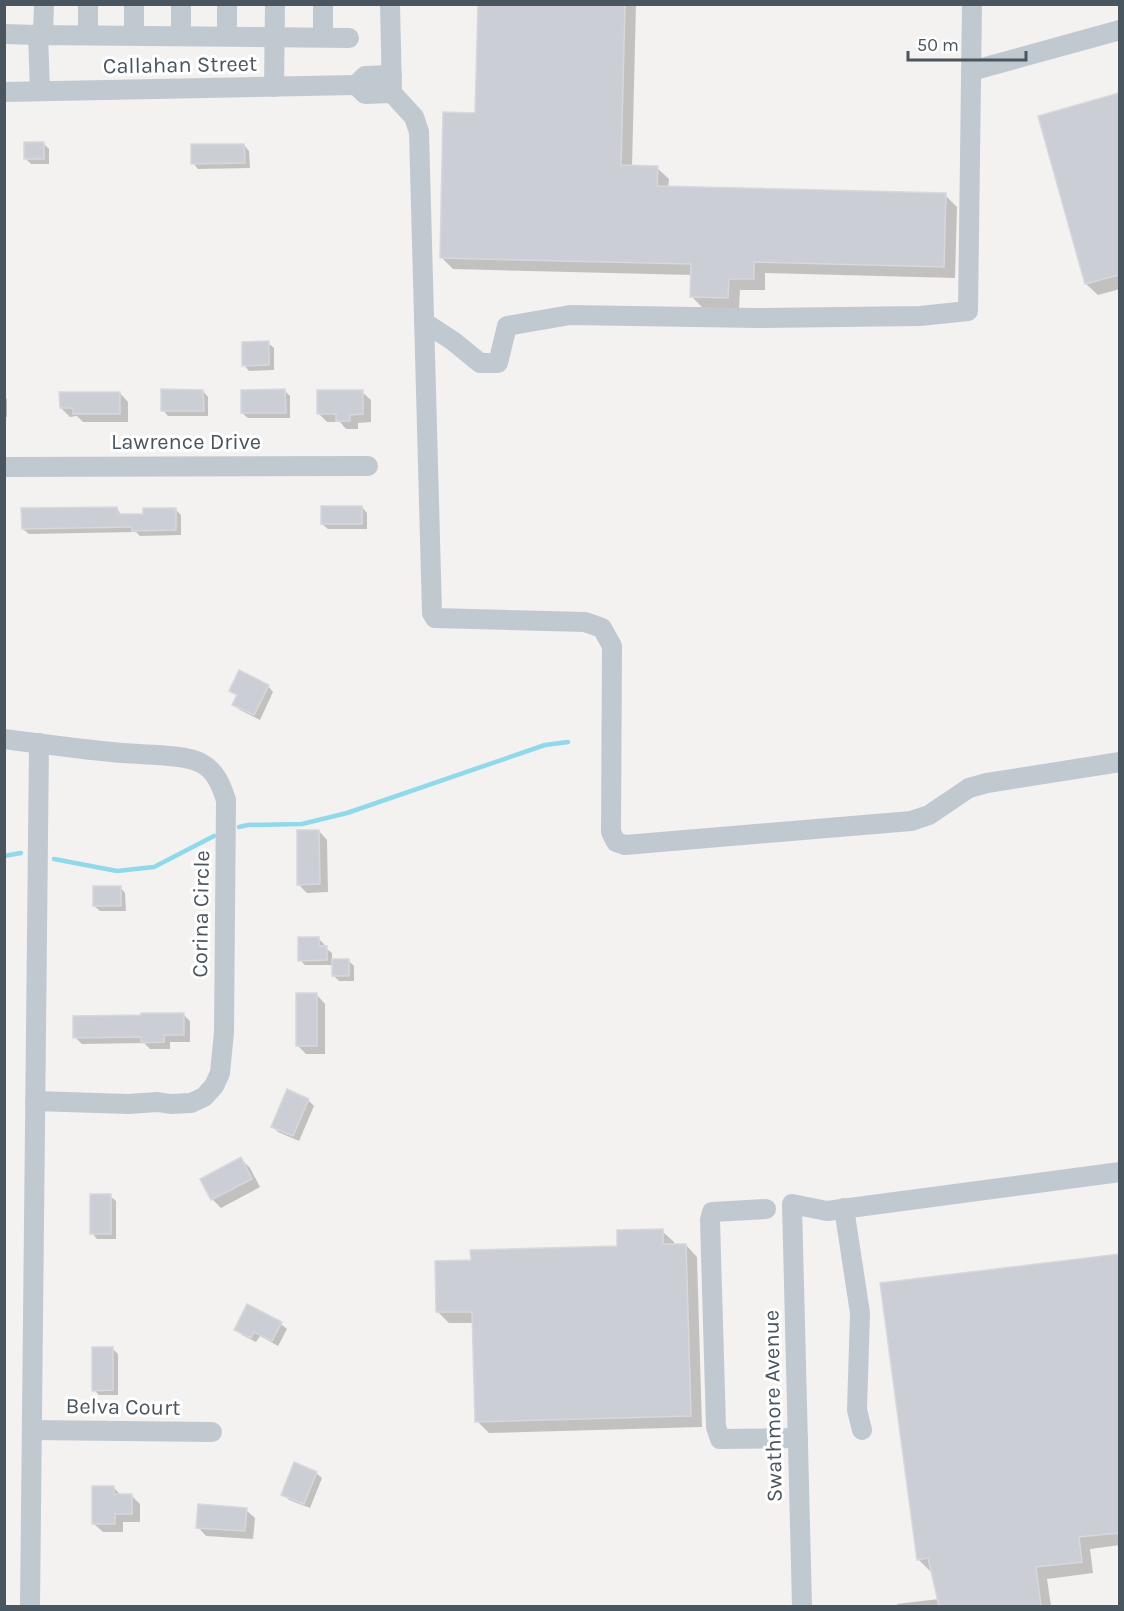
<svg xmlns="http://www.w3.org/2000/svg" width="1124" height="1611" font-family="Karla,sans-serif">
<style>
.shadow{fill:#0003}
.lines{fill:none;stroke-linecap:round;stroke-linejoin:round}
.stream{stroke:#90d9eb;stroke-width:4.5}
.building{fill:#cbced4;stroke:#d6d8dc;stroke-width:1.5}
.minor{stroke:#c0c9d0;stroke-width:20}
.labels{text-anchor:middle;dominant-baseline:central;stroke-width:6;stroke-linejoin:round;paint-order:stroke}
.street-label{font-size:22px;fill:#49555f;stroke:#fff}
</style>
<rect width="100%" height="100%" fill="#f4f1f1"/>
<!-- shadow -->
<g class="shadow">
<polygon points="480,4 636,4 632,167 657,168 669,179 668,188 945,195 957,207 955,278 765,273 765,290 740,290 739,309 703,308 692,297 692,275 453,269 441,257 477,114"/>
<polygon points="1120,95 1120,289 1098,295 1086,284 1040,117"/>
<polygon points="44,144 49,149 49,164 31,164 25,158"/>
<polygon points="244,145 249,151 250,168 198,169 193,163"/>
<polygon points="268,343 274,348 274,370 249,371 244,365"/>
<polygon points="203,391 208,397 208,416 168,416 163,410"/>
<polygon points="285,391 290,396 290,418 248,418 242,413"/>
<polygon points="362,392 371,400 371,422 358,423 358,429 346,429 340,422 327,422 318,413"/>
<polygon points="120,393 128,402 128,422 83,422 77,416 70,417 61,408"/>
<polygon points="4,397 7,399 7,417 4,417"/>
<polygon points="362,507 367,513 367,529 328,529 322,524"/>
<polygon points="117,508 122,516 144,515 175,509 181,515 181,535 140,536 136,532 29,534 23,529"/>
<polygon points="268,686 273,692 260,720 240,710 234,705 238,696 231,690"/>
<polygon points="319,831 327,840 328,892 307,893 298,884"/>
<polygon points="120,887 125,893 126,911 100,911 94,906"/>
<polygon points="319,939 324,944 324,947 332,953 332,961 349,961 354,966 354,981 339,981 334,976 334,965 305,965 300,960"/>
<polygon points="317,995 325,1004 325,1054 306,1054 297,1045"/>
<polygon points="183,1014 190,1021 190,1042 170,1042 170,1049 150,1049 144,1043 82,1044 75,1037"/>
<polygon points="308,1100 314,1106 299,1141 278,1132 273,1126"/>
<polygon points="241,1159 250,1168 260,1187 221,1208 212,1199"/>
<polygon points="110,1196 116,1201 116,1239 97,1239 92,1233"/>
<polygon points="662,1231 674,1242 674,1245 686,1245 697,1257 702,1427 489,1433 477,1421 474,1323 449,1323 438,1312"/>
<polygon points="1120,1256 1120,1545 1090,1549 1093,1573 1047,1579 1051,1606 1057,1606 897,1606 897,1604 939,1599 932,1570 930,1571 918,1559 882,1285"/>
<polygon points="281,1324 287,1329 278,1346 260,1336 256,1342 242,1335 236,1329"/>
<polygon points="112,1348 118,1354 118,1395 99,1395 94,1390"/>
<polygon points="316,1473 322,1478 310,1508 289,1500 283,1494"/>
<polygon points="114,1488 121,1495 131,1495 140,1504 140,1522 123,1522 123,1532 103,1532 94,1524"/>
<polygon points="246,1510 255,1518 253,1539 206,1536 198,1527"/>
</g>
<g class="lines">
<!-- stream -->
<g class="stream">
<polyline points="239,827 248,825 302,824 347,813 545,745 568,742"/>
<polyline points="4,856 21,853"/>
<polyline points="54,859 117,871 154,867 214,836"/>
</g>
</g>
<!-- building -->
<g class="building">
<polygon points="478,4 625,4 621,165 658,166 657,186 946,193 944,267 754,262 754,279 729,279 728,298 690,297 691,264 440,258 443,112 475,113"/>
<polygon points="1119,93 1119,275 1085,284 1038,116"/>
<rect x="24" y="142" width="20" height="17"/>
<polygon points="191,144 244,144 245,163 191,164"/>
<polygon points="269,341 269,365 242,366 242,342"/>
<polygon points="161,389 203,390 204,411 161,411"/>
<polygon points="285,389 286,413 241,413 241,390"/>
<polygon points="317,390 363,390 363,414 350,415 350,421 336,421 336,414 317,414"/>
<polygon points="59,392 120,392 120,414 73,414 73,408 60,408"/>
<rect x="321" y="506" width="41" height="18"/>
<polygon points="117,507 118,514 143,514 143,508 176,508 176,530 132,531 132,527 22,529 21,508"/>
<polygon points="239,670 269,685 254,715 232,705 237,695 229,691"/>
<polygon points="297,830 319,830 320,884 297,885"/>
<rect x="93" y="886" width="28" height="20"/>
<polygon points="298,937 319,937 319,946 327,946 327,960 298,961"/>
<rect x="332" y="959" width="17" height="17"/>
<rect x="296" y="993" width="21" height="53"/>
<polygon points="141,1013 184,1013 184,1035 164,1035 164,1042 141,1043 141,1037 73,1038 73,1016 141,1015"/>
<polygon points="287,1089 309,1099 293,1136 271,1127"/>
<polygon points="241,1157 252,1179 211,1200 200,1179"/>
<rect x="90" y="1194" width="21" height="40"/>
<polygon points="663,1229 663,1244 686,1244 691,1416 475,1422 472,1312 436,1312 435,1261 471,1260 470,1250 617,1246 617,1230"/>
<polygon points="1119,1254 1119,1533 1079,1537 1082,1562 1036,1567 1041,1606 939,1606 928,1558 917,1560 880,1283"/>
<polygon points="247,1304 282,1322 272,1341 254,1332 251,1338 234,1330"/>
<polygon points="92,1347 113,1347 113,1390 92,1391"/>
<polygon points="294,1462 317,1472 304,1504 281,1495"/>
<polygon points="92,1486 114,1486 114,1494 132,1494 132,1514 115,1514 115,1524 92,1524"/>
<polygon points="198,1504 247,1508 245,1531 196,1528"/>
</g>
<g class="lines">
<!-- minor -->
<g class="minor">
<polyline points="323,4 323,37"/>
<polyline points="390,4 392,93 414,117 419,132 432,613 435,618 585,622 602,628 612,646 611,832 616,842 625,845 911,821 929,815 969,788 987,783 1120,762"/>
<polyline points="4,34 38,35"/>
<polyline points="43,35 44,4"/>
<polyline points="88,35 88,4"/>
<polyline points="134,35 134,4"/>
<polyline points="181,36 181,4"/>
<polyline points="227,36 227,4"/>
<polyline points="971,71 1120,30"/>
<polyline points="356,85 365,76 392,75"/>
<polyline points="356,85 365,94 392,93"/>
<polyline points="274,87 275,4"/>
<polyline points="40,91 38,35 349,38"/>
<polyline points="4,92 356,85"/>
<polyline points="424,322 453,341 480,363 498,363 507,326 570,315 758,318 920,316 968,311 972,4"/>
<polyline points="4,467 368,466"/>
<path d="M4,739c40,5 80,11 119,14 21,2 61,1 78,10 15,8 20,22 25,37l-2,232 -4,41 -6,13 -10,11 -13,6 -21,1 -12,-2 -30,2 -93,-3"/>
<polyline points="844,1208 860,1313 857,1410 862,1430"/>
<polyline points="766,1209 712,1212 710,1220 716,1427 720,1439 798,1438"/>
<polyline points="32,1430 212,1432"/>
<polyline points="30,1606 39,743"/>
<polyline points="802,1606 792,1204 827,1211 1120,1172"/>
</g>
</g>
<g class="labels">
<!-- street labels -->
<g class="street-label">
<text transform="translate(180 65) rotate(-1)">Callahan Street</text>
<text x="186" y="442">Lawrence Drive</text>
<text transform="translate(201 914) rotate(-89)">Corina Circle</text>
<text transform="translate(773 1406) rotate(-91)">Swathmore Avenue</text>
<text transform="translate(123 1407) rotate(1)">Belva Court</text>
</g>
</g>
<!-- border -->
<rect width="1124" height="1611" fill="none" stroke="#49555f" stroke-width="12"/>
<!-- scale -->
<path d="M908 51v9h118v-9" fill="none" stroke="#49555f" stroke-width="3"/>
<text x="917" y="51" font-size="18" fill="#49555f" stroke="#ffffff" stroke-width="4.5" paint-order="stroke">50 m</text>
</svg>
